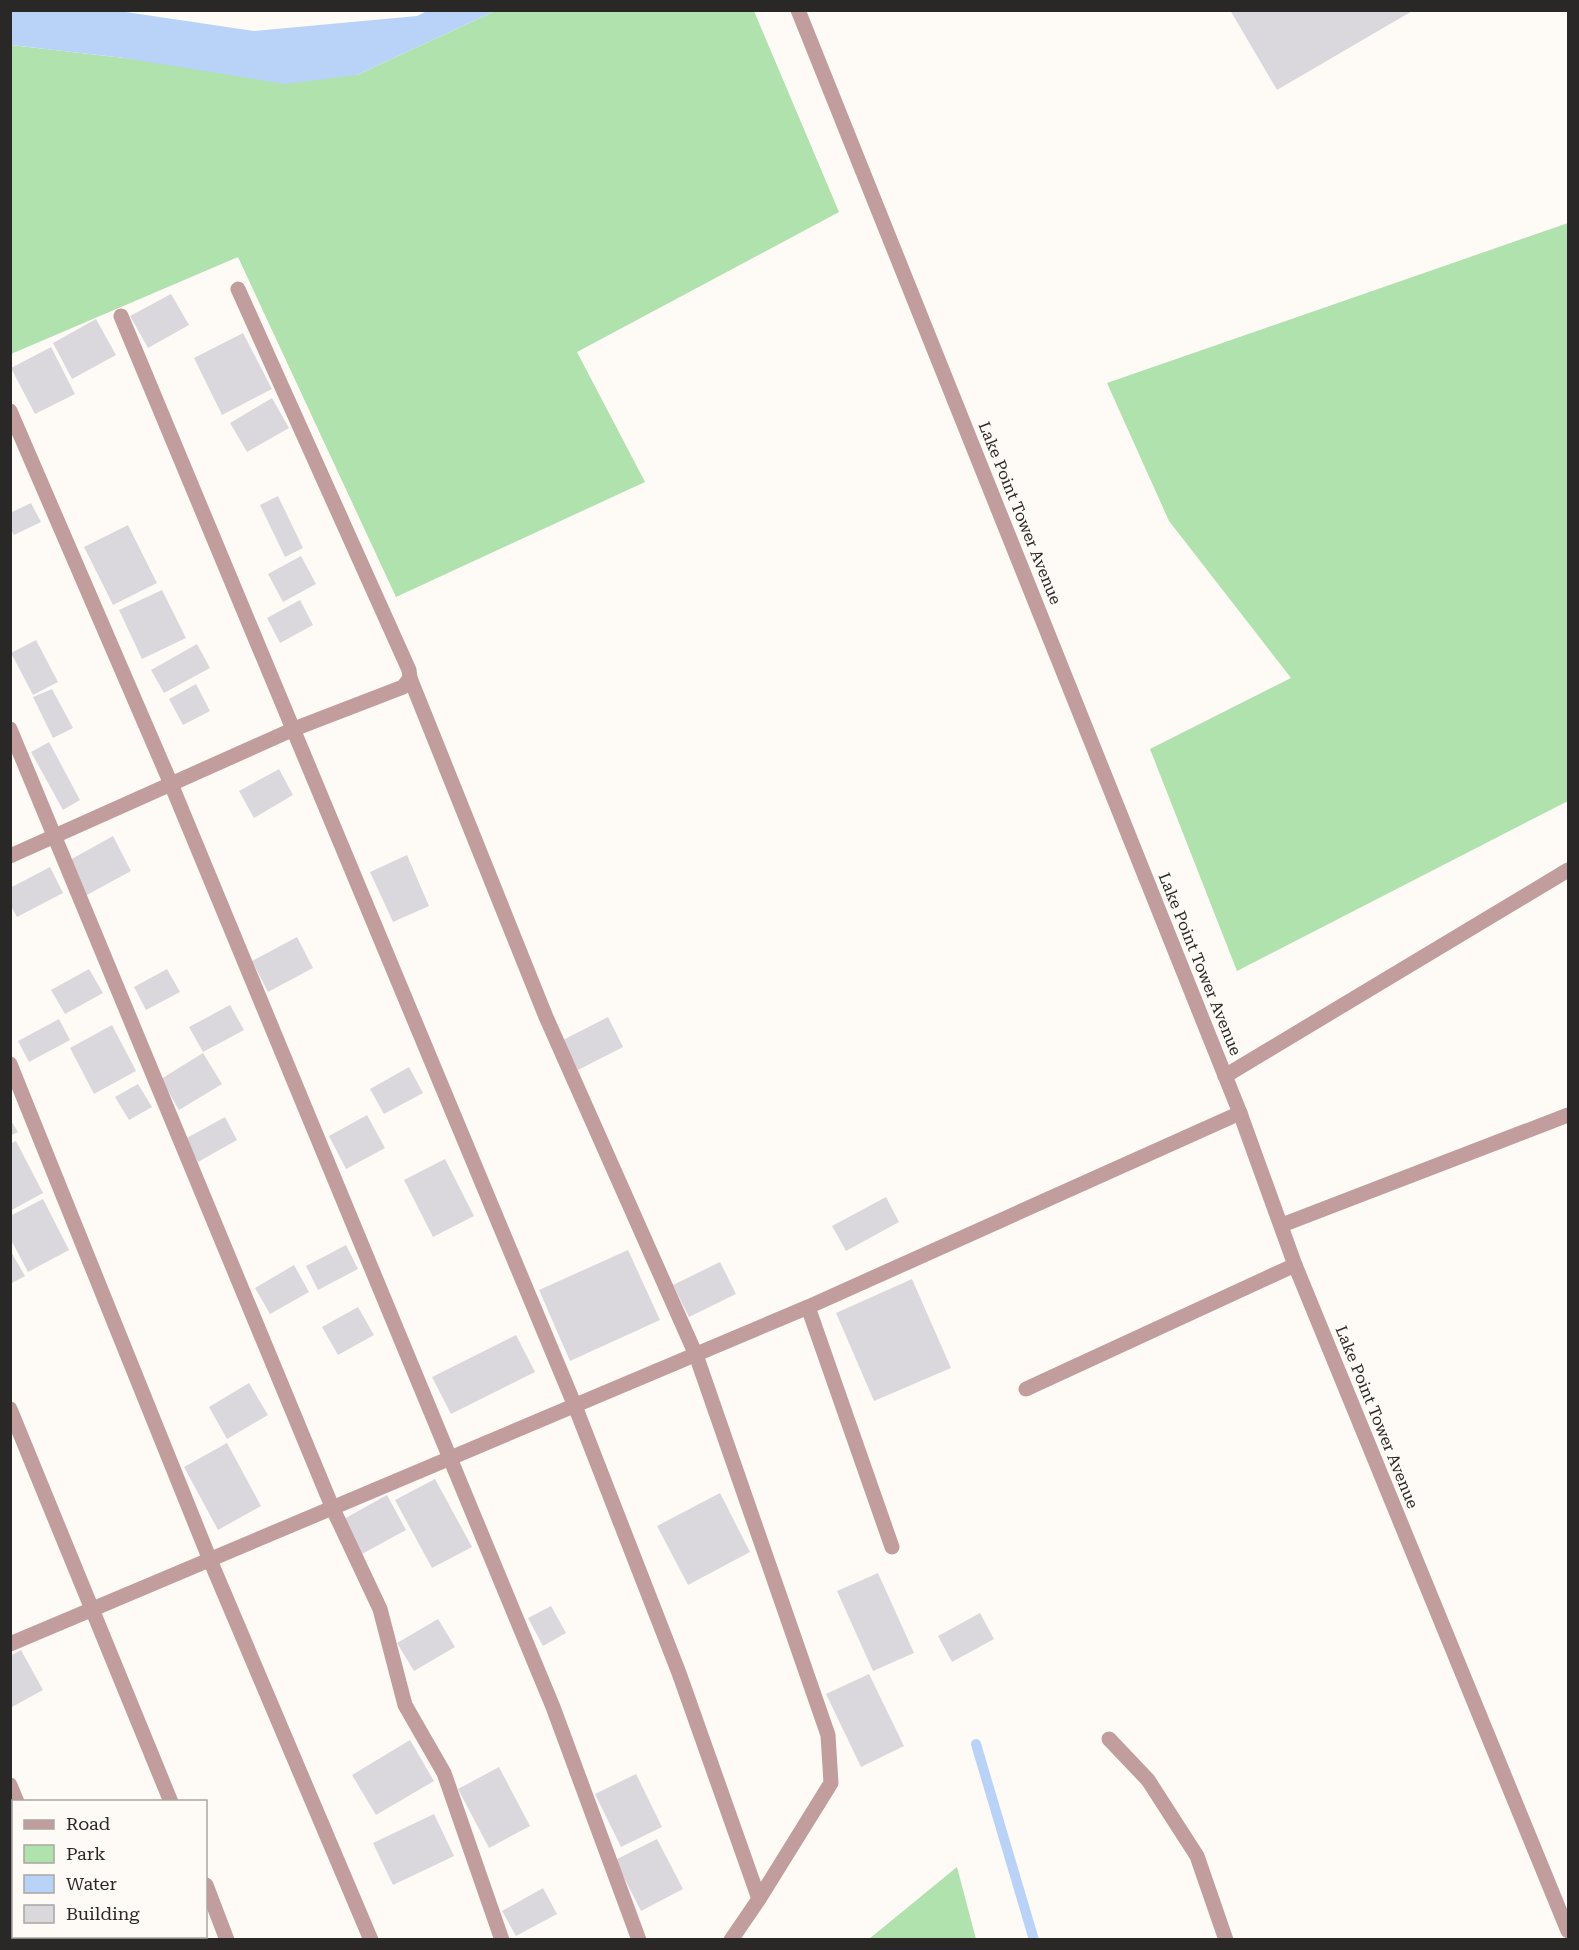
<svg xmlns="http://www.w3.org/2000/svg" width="1579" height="1950" font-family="'Roboto Serif',serif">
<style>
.green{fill:#afe2ac}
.water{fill:#b9d3f8}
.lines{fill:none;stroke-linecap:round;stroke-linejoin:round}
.stream{stroke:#b9d3f8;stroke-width:10}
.building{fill:#dad8dd}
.minor{stroke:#c29d9d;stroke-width:15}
.labels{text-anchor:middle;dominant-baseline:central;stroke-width:5;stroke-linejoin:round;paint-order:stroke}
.street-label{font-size:16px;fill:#292826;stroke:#fefbf7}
</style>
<rect width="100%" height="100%" fill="#fefbf7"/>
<!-- green -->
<g class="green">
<polygon points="495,11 754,11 839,212 577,352 645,482 396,597 238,257 11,354 11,45 124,58 357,75"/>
<polygon points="1568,223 1568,801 1237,971 1150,749 1291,678 1169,521 1107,383"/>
<polygon points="957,1867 976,1939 869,1939"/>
</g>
<!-- water -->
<polygon class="water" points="11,10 119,11 254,31 417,16 427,11 495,11 357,75 285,84 124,58 11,45"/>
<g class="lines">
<!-- stream -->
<polyline class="stream" points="976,1744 1034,1940"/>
</g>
<!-- building -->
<g class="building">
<polygon points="1230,10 1414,10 1277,90"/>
<polygon points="171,294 189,325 148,348 130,316"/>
<polygon points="96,319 116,355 72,379 53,343"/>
<polygon points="243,333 272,389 222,415 194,358"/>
<polygon points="51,347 75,394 35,414 11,368"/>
<polygon points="272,398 289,428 247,452 230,423"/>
<polygon points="278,496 303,548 285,557 260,505"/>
<polygon points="31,503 41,522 14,535 10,528 10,513"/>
<polygon points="128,525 157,583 113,605 84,547"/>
<polygon points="301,556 316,584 283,602 268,574"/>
<polygon points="162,590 186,638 142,659 119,610"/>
<polygon points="300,600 313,625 280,643 267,618"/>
<polygon points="36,640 58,682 33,695 11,653"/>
<polygon points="197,644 210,668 164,693 151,670"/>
<polygon points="196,684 210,711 183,725 169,699"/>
<polygon points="52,689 73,728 53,738 33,697"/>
<polygon points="49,742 80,800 63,810 31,752"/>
<polygon points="279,769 293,795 254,818 239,791"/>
<polygon points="113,836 131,871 85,896 68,861"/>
<polygon points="407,855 429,906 393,922 370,872"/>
<polygon points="50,867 63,893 17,917 10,904 10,888"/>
<polygon points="297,937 313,968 268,992 252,961"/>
<polygon points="89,969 103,993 65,1014 51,990"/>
<polygon points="167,969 180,992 146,1010 134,987"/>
<polygon points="230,1005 244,1030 203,1052 189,1027"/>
<polygon points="608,1017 623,1047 578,1070 563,1040"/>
<polygon points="59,1019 70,1040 29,1062 18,1041"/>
<polygon points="112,1025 136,1071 94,1094 70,1048"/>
<polygon points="203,1053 222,1084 179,1110 161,1079"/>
<polygon points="409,1067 423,1093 384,1114 370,1089"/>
<polygon points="138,1084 152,1107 129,1120 115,1097"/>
<polygon points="367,1115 385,1148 346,1169 329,1136"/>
<polygon points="225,1117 237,1140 198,1162 185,1139"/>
<polygon points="10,1119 18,1132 10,1136"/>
<polygon points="16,1141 43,1193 10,1211 10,1144"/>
<polygon points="445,1159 474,1216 433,1237 404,1180"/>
<polygon points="886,1197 899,1222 846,1251 832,1226"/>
<polygon points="43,1199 69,1250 28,1272 10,1238 10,1216"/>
<polygon points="346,1245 358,1269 318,1290 306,1266"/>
<polygon points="10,1250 25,1276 10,1284"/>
<polygon points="628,1250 660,1320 570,1361 539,1290"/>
<polygon points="720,1262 736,1294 689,1317 673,1285"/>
<polygon points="294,1265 309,1292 270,1314 255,1288"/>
<polygon points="912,1279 951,1368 874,1401 836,1313"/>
<polygon points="358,1307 374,1335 338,1355 322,1327"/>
<polygon points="516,1335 535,1372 451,1414 432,1377"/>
<polygon points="249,1383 268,1415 227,1439 209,1407"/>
<polygon points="227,1443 261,1506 218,1530 184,1467"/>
<polygon points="435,1479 472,1547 432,1568 395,1500"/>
<polygon points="720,1493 750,1552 688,1585 657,1526"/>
<polygon points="387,1495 406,1530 362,1554 344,1519"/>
<polygon points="878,1573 914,1653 873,1671 837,1591"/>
<polygon points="551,1606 566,1633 543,1646 528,1618"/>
<polygon points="980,1613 994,1639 952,1662 938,1636"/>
<polygon points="438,1619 455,1647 414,1671 397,1643"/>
<polygon points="21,1650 43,1690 10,1708 10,1656"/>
<polygon points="869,1674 904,1746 861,1767 826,1694"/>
<polygon points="410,1740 434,1781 376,1815 352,1775"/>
<polygon points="499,1767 530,1826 489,1848 458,1789"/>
<polygon points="636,1774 662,1827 621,1847 595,1794"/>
<polygon points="434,1814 454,1856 393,1885 373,1843"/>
<polygon points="657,1839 683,1889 641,1911 615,1860"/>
<polygon points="543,1888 557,1914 516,1936 502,1911"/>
<polygon points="195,1936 207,1936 208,1940 189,1940"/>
</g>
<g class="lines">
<!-- minor -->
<g class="minor">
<polyline points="798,10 1240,1113 1295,1265 1568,1931"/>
<polyline points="238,289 409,670 410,678 546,1017 696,1355 828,1735 831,1783 759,1899 731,1940"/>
<polyline points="121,316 575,1406 679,1673 759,1899"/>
<polyline points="10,411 171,784 553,1707 639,1940"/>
<polyline points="10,729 333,1509 380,1609 405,1705 444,1773 502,1940"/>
<polyline points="10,856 294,729 403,687 410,678"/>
<polyline points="10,1064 210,1560 371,1940"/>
<polyline points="1225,1076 1568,870"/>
<polyline points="1282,1225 1568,1115"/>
<polyline points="808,1307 892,1547"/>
<polyline points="1026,1389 1295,1265"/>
<polyline points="10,1409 171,1802"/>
<polyline points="10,1644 808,1307 1240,1113"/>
<polyline points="1109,1739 1148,1780 1197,1856 1226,1940"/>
<polyline points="10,1785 17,1802"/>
<polyline points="206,1885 227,1940"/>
<polyline points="72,1936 73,1940"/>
</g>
</g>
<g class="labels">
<!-- street labels -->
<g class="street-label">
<text transform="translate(1020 513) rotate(68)">Lake Point Tower Avenue</text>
<text transform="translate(1200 964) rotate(68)">Lake Point Tower Avenue</text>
<text transform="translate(1377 1417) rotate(68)">Lake Point Tower Avenue</text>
</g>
</g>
<!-- border -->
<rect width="1579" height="1950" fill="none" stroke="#292826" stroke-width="24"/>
<!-- legend -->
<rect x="12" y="1800" width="195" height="138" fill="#fefbf7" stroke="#a9a7a3" stroke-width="1.5"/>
<rect x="24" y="1820" width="30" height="9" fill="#c29d9d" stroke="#a9a7a3" stroke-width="1.5"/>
<text x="66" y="1830" font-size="18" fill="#292826">Road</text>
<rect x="24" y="1845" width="30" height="18" fill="#afe2ac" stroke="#a9a7a3" stroke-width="1.5"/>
<text x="66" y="1860" font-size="18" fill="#292826">Park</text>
<rect x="24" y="1875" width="30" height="18" fill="#b9d3f8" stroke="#a9a7a3" stroke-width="1.5"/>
<text x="66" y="1890" font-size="18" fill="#292826">Water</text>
<rect x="24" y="1905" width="30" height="18" fill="#dad8dd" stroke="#a9a7a3" stroke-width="1.5"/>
<text x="66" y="1920" font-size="18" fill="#292826">Building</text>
</svg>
